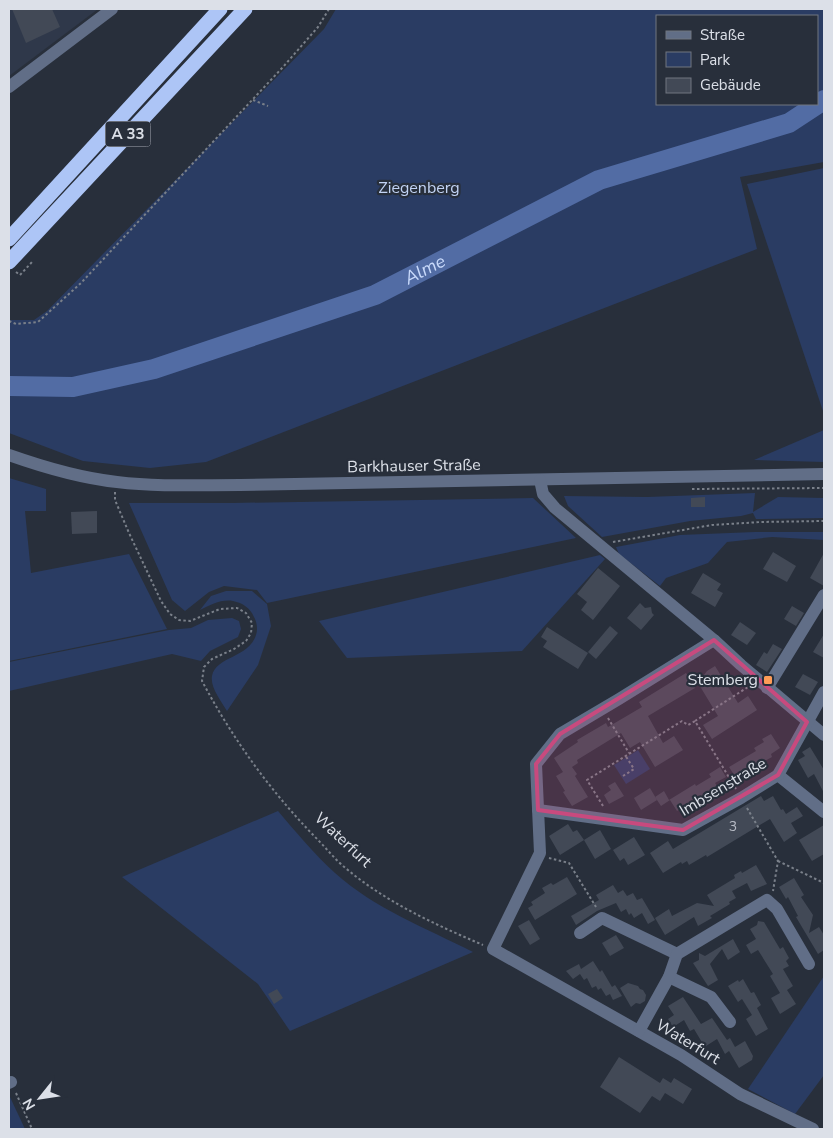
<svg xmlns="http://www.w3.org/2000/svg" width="833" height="1138" font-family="'Nunito Sans',sans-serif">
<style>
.built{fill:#2f384a}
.green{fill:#2a3c63;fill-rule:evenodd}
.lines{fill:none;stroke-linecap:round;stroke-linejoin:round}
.river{stroke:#526ca4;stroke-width:20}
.building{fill:#424956}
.path{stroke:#7a808a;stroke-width:2;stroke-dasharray:2.5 2.5;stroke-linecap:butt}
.minor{stroke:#616e87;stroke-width:12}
.highway{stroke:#adc5f6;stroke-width:15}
.marked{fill:#c84a7e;fill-opacity:0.2;stroke:#c84a7e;stroke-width:4;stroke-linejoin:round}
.poi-dot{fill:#fe9c57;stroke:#282f3b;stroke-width:2}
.labels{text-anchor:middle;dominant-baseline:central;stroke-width:4.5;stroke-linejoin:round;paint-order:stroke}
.number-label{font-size:14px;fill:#b6bac4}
.shield{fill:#282f3b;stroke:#a6abb4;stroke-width:1}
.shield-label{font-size:15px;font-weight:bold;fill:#dce0e8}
.park-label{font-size:16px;fill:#c2d3f4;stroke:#282f3b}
.street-label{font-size:16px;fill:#dce0e8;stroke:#282f3b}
.poi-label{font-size:16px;fill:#dce0e8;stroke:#282f3b;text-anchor:end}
.water-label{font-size:18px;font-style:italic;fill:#c9dafb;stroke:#282f3b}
</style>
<rect width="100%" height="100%" fill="#282f3b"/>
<!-- built -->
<polygon class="built" points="9,9 98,9 9,76"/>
<!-- green -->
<g class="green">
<path d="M336,9h488v153l-84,15 17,72 -551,213 -56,6 -67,-7 -74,-28v-113h25l13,-9 277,-282zM657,16h160v88h-160z"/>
<polygon points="824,168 824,414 747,184"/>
<polygon points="824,430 824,462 754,460"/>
<polygon points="9,478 46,489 46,511 25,511 31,573 129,554 167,629 9,661"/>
<polygon points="755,493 753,512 778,497 824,498 824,518 756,519 753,513 741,516 690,521 602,537 568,506 564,496 647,497"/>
<polygon points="533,498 576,538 267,603 257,590 224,586 209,592 185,611 172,600 129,503 233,503"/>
<polygon points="755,532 824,532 824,540 772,537 727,542 708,563 666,578 660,586 619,554 616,547 680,535"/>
<polygon points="600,555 605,559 522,651 347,658 319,621"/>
<path d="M226,591h26l15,13 4,22 -13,39 -31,46c-6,-10 -17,-24 -15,-35 4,-20 37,-18 44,-41 2,-5 1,-13 -2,-18 -4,-9 -11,-14 -21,-16 -12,-2 -22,4 -33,9l11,-14z"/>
<polygon points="232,618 239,621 241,629 238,637 210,651 201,661 172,654 9,691 9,662 169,630 191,628 208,620"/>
<polygon points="638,750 650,769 626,784 614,765"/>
<path d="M278,811c18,21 36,43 57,62 40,36 91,55 138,79l-183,79 -32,-47 -136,-107z"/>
<polygon points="824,976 824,1075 795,1114 748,1089"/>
<polygon points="9,1095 25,1129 9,1129"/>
</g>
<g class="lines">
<!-- river -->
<path class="river" id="s1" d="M9,386l64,1 81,-18 221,-74 224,-115 190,-57 35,-23"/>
</g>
<!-- building -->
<g class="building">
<polygon points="12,9 52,9 60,27 26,43"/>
<polygon points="705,497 705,507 691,507 691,498"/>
<polygon points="97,511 97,533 72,534 71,512"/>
<polygon points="773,552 796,566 787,582 763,569"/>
<polygon points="824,553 824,586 810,578"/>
<polygon points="598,568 620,586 593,620 581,610 587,602 577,594"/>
<polygon points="703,573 721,584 717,590 723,593 715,607 691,593"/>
<polygon points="640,603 645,608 651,607 652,613 654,615 641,630 627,618"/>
<polygon points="792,606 804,613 796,626 784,619"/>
<polygon points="740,622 756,633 747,645 731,635"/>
<polygon points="610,626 618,633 596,659 588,652"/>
<polygon points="547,627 588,653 578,669 543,647 547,641 541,637"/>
<polygon points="824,634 824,658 813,652"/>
<polygon points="773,644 782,649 767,672 756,665 764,652 767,654"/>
<polygon points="715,666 738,703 748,696 757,710 712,739 703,725 718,716 698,683 707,671"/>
<polygon points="686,673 695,688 648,716 663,743 674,736 683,750 655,767 640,742 630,748 621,733 577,760 578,763 572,767 577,774 575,776 588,797 572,806 563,792 565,791 556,776 563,772 554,758 578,742 577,740 606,723 608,727 642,707 639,702"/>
<polygon points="803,674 818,682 810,695 795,687"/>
<polygon points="771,734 780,748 771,754 772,757 763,762 765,765 738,781 729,767 756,751 754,748 764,742 762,739"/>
<polygon points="810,747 824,770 824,793 814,774 808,778 798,760 805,756 802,752"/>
<polygon points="720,767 726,777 715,783 718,787 677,811 670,800 661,806 655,797 664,791 669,800 695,784 696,786 711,777 713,780 709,774"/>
<polygon points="615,782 624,796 609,804 604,795 611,790 608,786"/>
<polygon points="650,788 657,800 641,810 634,798"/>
<polygon points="761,796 764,801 773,796 781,810 783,809 786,814 797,807 803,816 791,823 797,833 784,842 770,819 707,857 706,855 689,865 687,861 682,864 681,862 663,873 650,853 668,841 673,849"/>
<polygon points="568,824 573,832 577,830 584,840 600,830 611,849 595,859 584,840 560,855 549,836"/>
<polygon points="824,825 824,854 812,861 799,840"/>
<polygon points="634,837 645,855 628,865 624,858 620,861 613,850"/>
<polygon points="756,865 767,884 751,891 747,883 732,891 736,898 729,902 730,904 710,916 712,918 698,926 694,917 665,935 655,918 669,909 672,916 697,903 714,906 707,895 735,878 734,875 741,871 742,873"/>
<polygon points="567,877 577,894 535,920 528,908 533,905 531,902 545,893 542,888 551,883 553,885"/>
<polygon points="794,878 804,895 801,897 813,915 809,933 819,927 824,935 824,950 818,954 796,917 798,916 788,897 786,899 779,887"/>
<polygon points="613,885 618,893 623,890 627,896 633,893 637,900 642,898 655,920 648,924 642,913 634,918 631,913 629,915 626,909 621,912 616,903 597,911 576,925 571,916 599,900 596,895"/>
<polygon points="529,920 540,939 530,945 518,926"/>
<polygon points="758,921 764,922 780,949 783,947 789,958 786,961 789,966 783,969 793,986 787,990 796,1004 780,1014 771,998 780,993 770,976 773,974 758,950 751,954 746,945 756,939 750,929 757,925"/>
<polygon points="616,935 624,948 610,956 602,943"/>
<polygon points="733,939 740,952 728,960 722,949 710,964 718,980 708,986 693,963 699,960 699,953 705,956"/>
<polygon points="593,961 600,972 602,970 612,987 615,985 622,996 613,1000 610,994 606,996 601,988 598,990 596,986 592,988 587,978 584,980 580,974 573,979 566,971 579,964 581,969"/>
<polygon points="743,979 751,993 754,992 761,1005 757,1008 768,1029 756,1036 746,1019 752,1015 742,999 738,1002 728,986 738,980 739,982"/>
<polygon points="628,983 638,986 640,989 643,990 646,995 645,1001 640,1004 636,1003 631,1007 620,988"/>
<polygon points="277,989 283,998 274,1004 268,994"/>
<polygon points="683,997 701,1024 712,1018 727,1040 730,1038 735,1047 745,1041 753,1056 752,1060 739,1068 729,1051 725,1054 717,1039 706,1046 704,1043 703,1044 694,1029 690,1031 684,1020 673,1027 668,1019 674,1015 668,1006"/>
<polygon points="619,1057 660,1083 663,1078 671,1083 674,1078 692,1089 683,1104 665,1093 660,1101 652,1096 640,1113 600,1087"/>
</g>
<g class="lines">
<!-- path -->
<g class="path">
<polyline points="253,100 268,106"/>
<polyline points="16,272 20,275 32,262"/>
<polyline points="9,321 16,324 38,322 81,283 283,67 318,27 329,9"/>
<polyline points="692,489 824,488"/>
<path d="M115,492v8l14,33 32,68 9,13 9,6 11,1 30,-12 17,-1 9,5 6,10 -1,10 -5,8 -12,8 -22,10 -8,8 -2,14c32,60 69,111 116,159 8,8 15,17 24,25 41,36 92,59 141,80"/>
<polyline points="613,542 712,525 761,522 824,521"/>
<polyline points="608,718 629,753"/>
<polyline points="695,721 748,687"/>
<polyline points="623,776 634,769 625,755"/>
<polyline points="603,806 587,780 682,721 688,725 695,721 736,789"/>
<polyline points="747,808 778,861 773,891"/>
<polyline points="549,858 569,863 596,907"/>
<polyline points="778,861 824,883"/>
<polyline points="16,1093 32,1129"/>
</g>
<!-- minor -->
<g class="minor">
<polyline points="9,87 112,9"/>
<path d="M9,455c34,12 71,23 108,27 40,5 82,3 123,3l584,-11"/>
<polyline points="540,480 543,494 555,508 714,640 741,665 824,735"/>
<polyline points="714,640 619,699 560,734 536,764 540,853 493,949 681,1055 740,1094 813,1129"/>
<polyline points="767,688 824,595"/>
<polyline points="778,775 824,812"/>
<polyline points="538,810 683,830 741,798 778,775 824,692"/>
<polyline points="580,933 602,918 677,954"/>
<polyline points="669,977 711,997 730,1022"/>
<polyline points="639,1031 669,977 677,954 767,900 777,909 809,964"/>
<polyline points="9,1083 11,1082"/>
</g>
<!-- highway -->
<g class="highway">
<polyline points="9,239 220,9"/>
<polyline points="9,262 245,9"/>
</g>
</g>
<!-- marked area -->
<path class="marked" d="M714,640l93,82 -29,53 -95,55 -145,-20 -2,-46 24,-30z"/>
<!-- markers -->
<rect class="poi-dot" x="763" y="675" width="10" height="10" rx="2.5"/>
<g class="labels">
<!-- number labels -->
<g class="number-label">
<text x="733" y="826">3</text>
</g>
<!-- shield labels -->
<rect class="shield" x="105.5" y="121.5" width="45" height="25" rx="4"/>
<g class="shield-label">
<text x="128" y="134">A 33</text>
</g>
<!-- park labels -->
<g class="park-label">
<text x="419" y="188">Ziegenberg</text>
</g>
<!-- street labels -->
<g class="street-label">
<text transform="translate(414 466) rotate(-1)">Barkhauser Straße</text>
<text transform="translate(723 787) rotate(-31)">Imbsenstraße</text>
<text transform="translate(343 840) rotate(43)">Waterfurt</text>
<text transform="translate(688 1042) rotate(31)">Waterfurt</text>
</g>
<!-- poi labels -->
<g class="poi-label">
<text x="758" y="680">Stemberg</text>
</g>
<!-- water labels -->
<g class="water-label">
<text stroke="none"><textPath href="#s1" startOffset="436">Alme</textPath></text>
</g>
</g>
<!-- border -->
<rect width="833" height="1138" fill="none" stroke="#dce0e8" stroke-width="20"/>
<!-- legend -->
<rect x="656" y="15" width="162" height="90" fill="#282f3b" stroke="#707680"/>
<rect x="666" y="31" width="25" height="8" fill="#616e87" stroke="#707680"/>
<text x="700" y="40" font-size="15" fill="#dce0e8">Straße</text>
<rect x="666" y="52" width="25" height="15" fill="#2a3c63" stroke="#707680"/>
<text x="700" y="65" font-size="15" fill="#dce0e8">Park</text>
<rect x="666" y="78" width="25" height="15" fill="#424956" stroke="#707680"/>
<text x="700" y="90" font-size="15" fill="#dce0e8">Gebäude</text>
<!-- north arrow -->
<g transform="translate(40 1098) rotate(240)" stroke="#282f3b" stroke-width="4" paint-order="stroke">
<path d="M0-4L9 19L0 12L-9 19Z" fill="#dce0e8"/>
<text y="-8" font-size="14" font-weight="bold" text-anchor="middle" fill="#dce0e8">N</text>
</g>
</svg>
